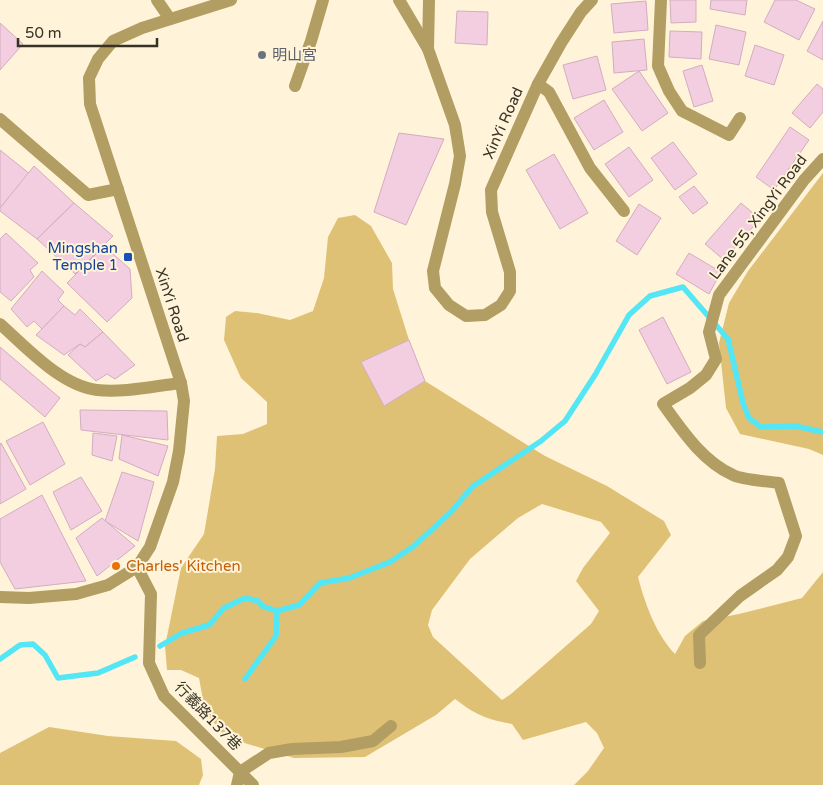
<svg xmlns="http://www.w3.org/2000/svg" width="823" height="785" font-family="'Varela Round','Noto Sans TC',sans-serif">
<style>
.green{fill:#dfc176;fill-rule:evenodd}
.lines{fill:none;stroke-linecap:round;stroke-linejoin:round}
.stream{stroke:#53e6f5;stroke-width:5.5}
.building{fill:#f3cde0;stroke:#d1aebf}
.minor{stroke:#b29e62;stroke-width:12}
.worship-dot{fill:#6b7280;stroke:#fff4d9;stroke-width:2}
.transit-dot{fill:#1a4fb4;stroke:#fff4d9;stroke-width:2}
.food-dot{fill:#e8710a;stroke:#fff4d9;stroke-width:2}
.labels{text-anchor:middle;dominant-baseline:central;stroke-width:4;stroke-linejoin:round;paint-order:stroke}
.worship-label{font-size:15px;fill:#5b616d;stroke:#fff4d9;text-anchor:start}
.street-label{font-size:15px;fill:#373225;stroke:#fff4d9}
.transit-label{font-size:15px;fill:#164399;stroke:#fff4d9;text-anchor:end}
.food-label{font-size:15px;fill:#c56008;stroke:#fff4d9;text-anchor:start}
</style>
<rect width="100%" height="100%" fill="#fff4d9"/>
<!-- green -->
<g class="green">
<polygon points="823,173 823,455 809,449 740,434 726,408 719,343 729,303 748,271"/>
<path d="M355,215l16,11 21,37 1,26 16,51 -48,22 23,43 41,-24 120,75 62,30 57,35 7,14 -33,42c7,27 18,57 37,77l10,-18 18,-15 36,-7 63,-16 21,-26v213h-249l14,-14 16,-23 -7,-15 -11,-11 -63,18 -11,-16c-26,-5 -36,-9 -57,-25l-19,16 -71,42 -71,1 -69,-21 -20,-26 -6,-33 -18,-8h-14l-2,-24 16,-78 23,-34 11,-65 2,-33 26,-2 24,-10v-22l-26,-24 -17,-38 2,-23 9,-6 22,2 33,7 23,-9 11,-33 4,-41 10,-19zM542,504l59,18 9,11 -27,35 -7,13 23,30 -8,13 -80,70 -9,6 -69,-63 -5,-12 4,-15 38,-51 48,-41z"/>
<polygon points="49,727 108,736 176,741 201,759 203,775 199,785 0,785 0,753"/>
</g>
<g class="lines">
<!-- stream -->
<g class="stream">
<polyline points="160,646 182,633 209,625 224,608 245,598 258,601 262,606 277,611 299,605 320,583 349,578 390,562 414,546 451,512 472,487 541,441 565,421 595,375 629,315 650,296 683,287 728,339 743,403 749,418 761,427 795,426 823,432"/>
<polyline points="0,659 20,645 33,644 45,655 58,678 98,673 135,657"/>
<polyline points="245,679 276,636 277,611"/>
</g>
</g>
<!-- building -->
<g class="building">
<polygon points="670,0 696,0 696,22 671,23"/>
<polygon points="711,0 747,0 745,15 710,9"/>
<polygon points="775,0 796,0 815,9 799,40 764,22"/>
<polygon points="646,1 648,30 614,33 611,4"/>
<polygon points="457,11 488,12 487,45 455,43"/>
<polygon points="823,21 823,60 807,51"/>
<polygon points="0,23 23,44 0,70"/>
<polygon points="716,25 746,32 739,65 709,59"/>
<polygon points="670,31 702,32 701,59 669,57"/>
<polygon points="644,39 647,70 614,73 612,42"/>
<polygon points="755,45 784,55 774,85 745,76"/>
<polygon points="597,56 606,90 573,99 563,65"/>
<polygon points="702,65 713,101 694,107 683,71"/>
<polygon points="639,71 668,113 642,131 612,89"/>
<polygon points="817,84 823,89 823,112 810,128 792,113"/>
<polygon points="604,100 623,132 594,150 574,118"/>
<polygon points="790,127 809,140 774,190 756,177"/>
<polygon points="399,133 444,139 406,225 374,212"/>
<polygon points="673,142 697,174 675,190 651,158"/>
<polygon points="629,147 653,180 629,197 605,164"/>
<polygon points="0,150 30,174 0,208"/>
<polygon points="554,154 588,213 560,229 526,170"/>
<polygon points="34,166 74,203 37,239 0,211 0,208"/>
<polygon points="694,186 708,203 693,214 679,197"/>
<polygon points="74,203 113,236 75,274 37,239"/>
<polygon points="741,203 760,219 724,260 705,244"/>
<polygon points="639,204 661,218 637,255 616,241"/>
<polygon points="6,233 38,263 30,270 34,277 11,301 0,292 0,239"/>
<polygon points="104,246 130,269 132,298 107,322 67,283"/>
<polygon points="689,253 721,272 709,294 676,274"/>
<polygon points="42,271 64,292 58,300 64,306 42,329 34,321 27,327 11,309"/>
<polygon points="64,306 75,315 80,309 103,332 85,347 80,344 64,355 36,335"/>
<polygon points="663,317 691,372 667,384 639,330"/>
<polygon points="103,332 135,365 115,379 107,374 96,381 68,355 80,344 85,347"/>
<polygon points="409,340 425,381 384,406 361,362"/>
<polygon points="0,347 60,398 45,417 0,379"/>
<polygon points="80,410 167,411 168,440 81,430"/>
<polygon points="43,422 65,464 30,485 6,441"/>
<polygon points="93,433 117,436 112,461 92,455"/>
<polygon points="122,435 168,446 158,476 119,459"/>
<polygon points="1,443 26,489 0,504 0,444"/>
<polygon points="122,472 154,482 138,541 105,521"/>
<polygon points="81,477 102,511 71,530 53,492"/>
<polygon points="42,495 86,581 15,589 0,562 0,519"/>
<polygon points="102,518 135,546 97,576 76,538"/>
</g>
<g class="lines">
<!-- minor -->
<g class="minor">
<polyline points="157,0 170,19"/>
<polyline points="399,0 428,49 455,125 460,156 455,184 433,271 435,288 449,305 466,316 485,315 501,305 510,291 510,272 492,212 491,190 538,84 561,43 581,12 592,0"/>
<polyline points="661,0 658,66 669,91 682,111 729,135 740,118"/>
<polyline points="428,49 429,0"/>
<polyline points="538,84 549,92 590,168 624,211"/>
<polyline points="295,86 311,41 323,0"/>
<polyline points="0,119 88,195 118,189"/>
<path d="M0,324c26,23 61,62 97,66 27,3 57,-4 84,-7"/>
<polyline points="137,567 151,594 149,663 164,696 253,785"/>
<polyline points="0,597 29,598 76,594 108,585 137,567 150,547 173,482 179,451 184,401 181,383 90,104 89,78 98,59 113,41 142,28 231,0"/>
<path d="M700,663l-1,-28 41,-39 37,-26 11,-13 8,-21 -17,-53c-12,-2 -37,-3 -46,-8 -31,-14 -51,-45 -70,-71l27,-16 16,-13 10,-16 -7,-27 10,-37 85,-115 19,-21"/>
<polyline points="237,785 240,772 269,753 292,749 341,747 373,741 391,726"/>
</g>
</g>
<!-- markers -->
<circle class="worship-dot" cx="262" cy="55" r="5"/>
<rect class="transit-dot" x="123" y="252" width="10" height="10" rx="2.5"/>
<circle class="food-dot" cx="116" cy="566" r="5"/>
<g class="labels">
<!-- worship labels -->
<g class="worship-label">
<text x="272" y="55">明山宮</text>
</g>
<!-- street labels -->
<g class="street-label">
<text transform="translate(503 123) rotate(-66)">XinYi Road</text>
<text transform="translate(758 217) rotate(-53)">Lane 55, XingYi Road</text>
<text transform="translate(172 305) rotate(72)">XinYi Road</text>
<text transform="translate(208 716) rotate(46)">行義路137巷</text>
</g>
<!-- transit labels -->
<g class="transit-label">
<text x="118" y="248">Mingshan<tspan x="118" dy="17">Temple 1</tspan></text>
</g>
<!-- food labels -->
<g class="food-label">
<text x="126" y="566">Charles' Kitchen</text>
</g>
</g>
<!-- scale -->
<path d="M18 38v8h139v-8" fill="none" stroke="#373225" stroke-width="2.5"/>
<text x="25" y="38" font-size="15" fill="#373225" stroke="#fff4d9" stroke-width="4" paint-order="stroke">50 m</text>
</svg>
